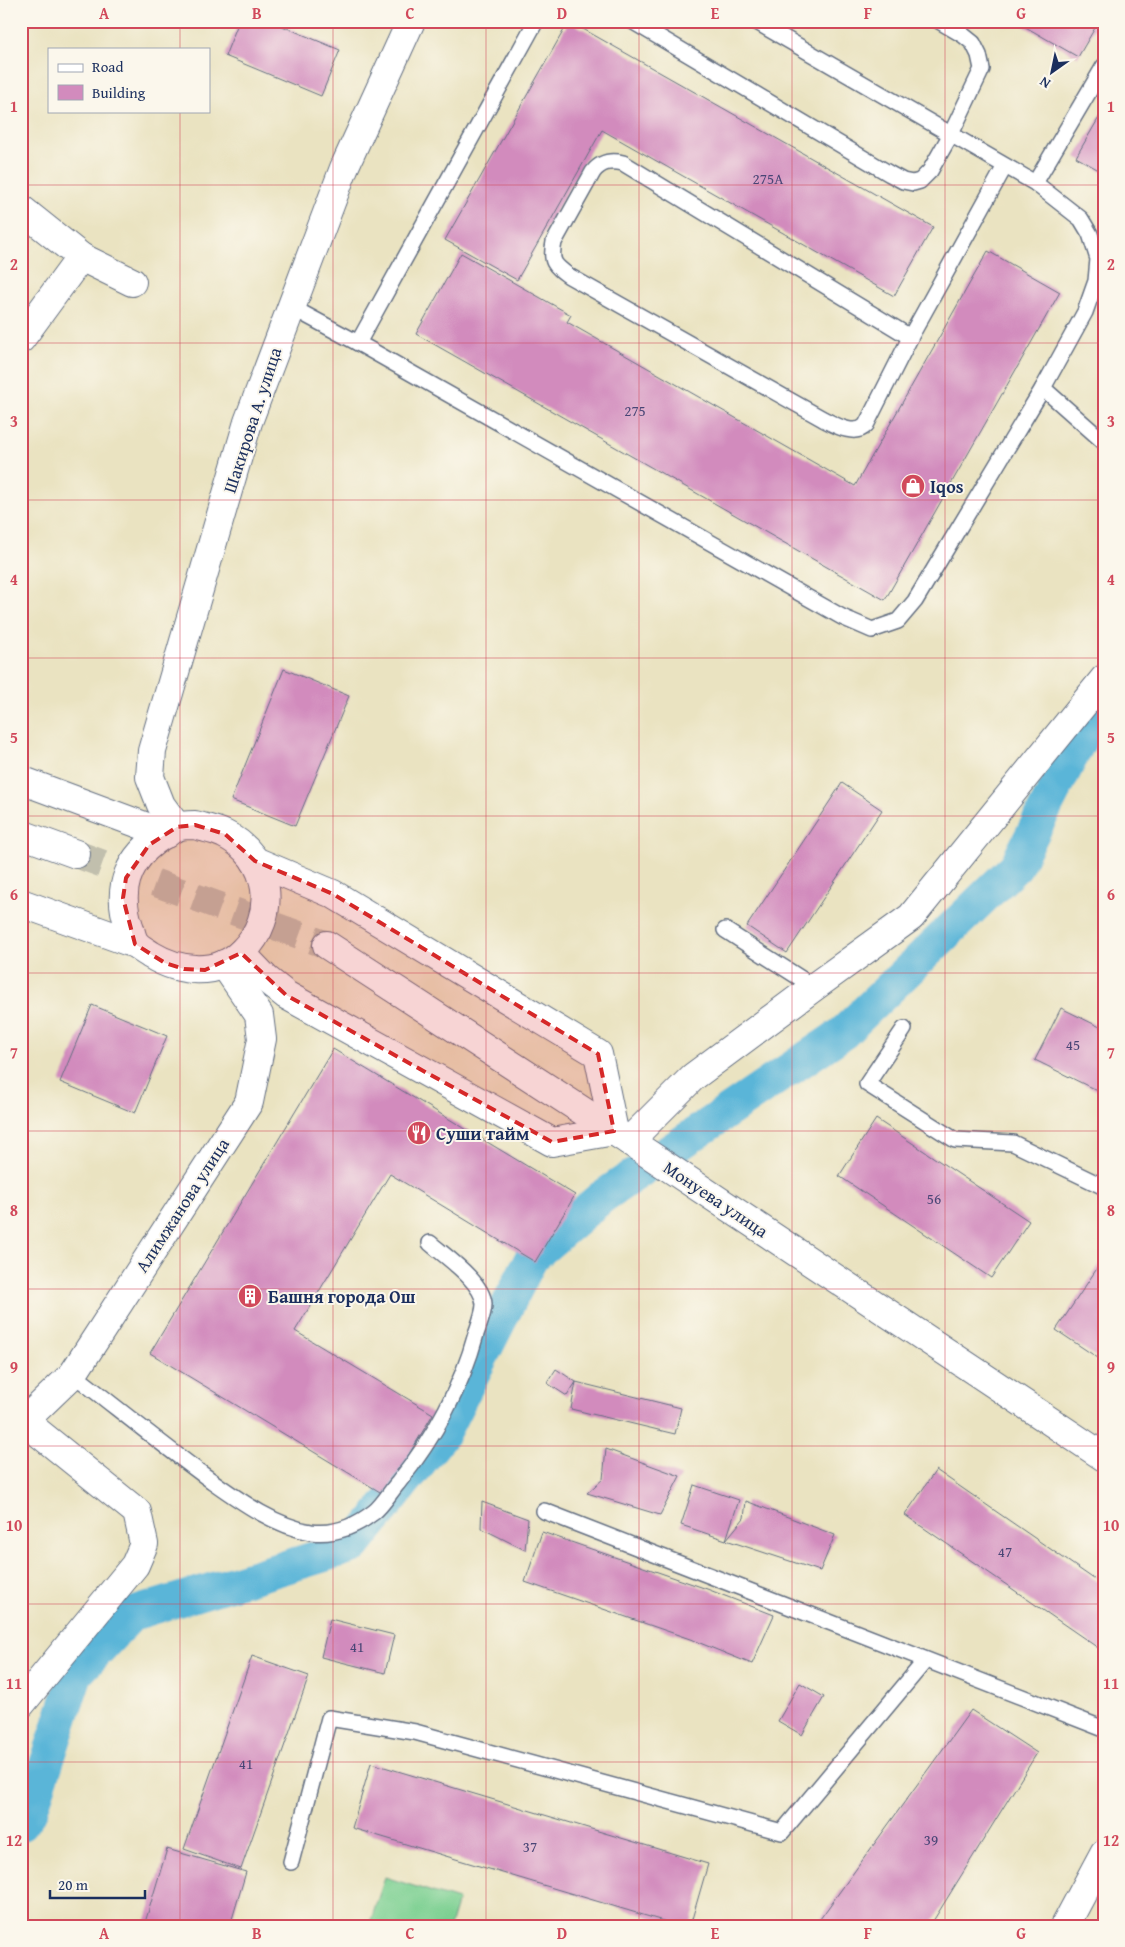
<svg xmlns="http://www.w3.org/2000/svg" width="1125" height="1947" font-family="'Gentium Book Plus',serif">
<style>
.green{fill:#7dd092;stroke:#4c8078}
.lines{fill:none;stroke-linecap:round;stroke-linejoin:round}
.canal{stroke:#5ab5d8;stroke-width:34}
.building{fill:#d28bbd}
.primary-tunnel{stroke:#c1bfad;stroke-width:28;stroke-dasharray:28 14;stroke-linecap:butt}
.service-casing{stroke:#636e81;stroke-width:18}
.minor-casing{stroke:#636e81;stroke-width:30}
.tertiary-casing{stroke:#636e81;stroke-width:30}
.secondary-casing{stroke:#636e81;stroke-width:30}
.primary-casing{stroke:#636e81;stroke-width:30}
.service{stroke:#fff;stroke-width:15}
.minor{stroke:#fff;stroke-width:28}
.tertiary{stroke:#fff;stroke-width:28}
.secondary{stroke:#fff;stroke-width:28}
.primary{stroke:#fff;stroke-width:28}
.marked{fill:#d62828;fill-opacity:0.2;stroke:#d62828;stroke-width:4;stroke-dasharray:10 6;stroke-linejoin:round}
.grid{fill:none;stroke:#d1495b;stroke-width:1;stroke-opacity:0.55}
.labels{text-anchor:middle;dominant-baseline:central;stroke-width:4;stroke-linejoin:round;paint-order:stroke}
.number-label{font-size:15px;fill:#494676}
.street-label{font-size:18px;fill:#1b2f5e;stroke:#fbf7ec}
.poi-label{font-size:18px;font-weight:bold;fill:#1b2f5e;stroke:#fbf7ec;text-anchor:start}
.neatline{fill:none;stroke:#d1495b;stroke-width:2}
.grid-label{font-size:16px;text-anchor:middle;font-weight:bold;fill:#d1495b}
</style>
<rect width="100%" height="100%" fill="#fbf7ec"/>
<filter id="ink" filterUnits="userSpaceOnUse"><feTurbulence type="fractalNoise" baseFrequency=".02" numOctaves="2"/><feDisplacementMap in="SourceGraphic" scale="10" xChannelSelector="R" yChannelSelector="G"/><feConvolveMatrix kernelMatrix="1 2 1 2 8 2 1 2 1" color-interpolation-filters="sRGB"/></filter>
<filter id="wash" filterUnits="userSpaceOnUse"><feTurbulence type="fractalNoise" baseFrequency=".0096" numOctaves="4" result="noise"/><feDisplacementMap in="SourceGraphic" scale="20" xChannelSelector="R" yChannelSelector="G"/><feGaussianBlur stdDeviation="1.12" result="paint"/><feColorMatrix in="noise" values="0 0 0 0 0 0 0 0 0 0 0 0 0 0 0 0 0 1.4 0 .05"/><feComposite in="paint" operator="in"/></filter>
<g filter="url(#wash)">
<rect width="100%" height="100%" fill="#eae3c1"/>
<!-- green -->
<polygon class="green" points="385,1877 458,1900 450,1926 369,1926"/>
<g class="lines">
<!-- canal -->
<polyline class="canal" points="21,1824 31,1810 76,1674 132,1614 354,1546 443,1433 532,1257 602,1197 843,1033 1016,866 1086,728 1104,710"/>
</g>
<g id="blocks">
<!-- building -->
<g class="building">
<polygon points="239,21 270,21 340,50 321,96 225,56"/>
<polygon points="569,21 933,227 894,296 602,130 517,280 445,240"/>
<polygon points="1015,21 1099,21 1078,57"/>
<polygon points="1104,109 1104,173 1076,157"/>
<polygon points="988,251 1060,292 885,600 416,334 461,253 571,315 567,322 855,486"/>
<polygon points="284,669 349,696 295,826 231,800"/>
<polygon points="842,783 882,810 787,953 747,926"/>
<polygon points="92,1005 167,1036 135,1113 60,1082"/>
<polygon points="1061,1008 1104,1029 1104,1094 1035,1060"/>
<polygon points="333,1049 575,1195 535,1262 390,1174 295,1331 433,1414 385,1495 150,1353"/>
<polygon points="876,1119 1029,1221 991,1278 839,1176"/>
<polygon points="1102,1261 1104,1261 1104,1362 1056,1330"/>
<polygon points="556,1369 576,1382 567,1396 547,1383"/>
<polygon points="576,1382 681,1408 675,1434 571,1409"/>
<polygon points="606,1449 680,1476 660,1515 587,1493 603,1479"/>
<polygon points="936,1470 1104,1586 1104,1652 905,1515"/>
<polygon points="694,1485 739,1500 726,1540 681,1525"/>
<polygon points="746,1501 835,1535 820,1571 726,1540 744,1518"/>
<polygon points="482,1502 528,1519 525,1550 481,1528"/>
<polygon points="542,1532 707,1589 774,1615 752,1664 690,1639 525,1582"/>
<polygon points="330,1619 394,1635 385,1673 321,1657"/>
<polygon points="252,1656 309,1676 241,1869 184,1849"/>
<polygon points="800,1683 824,1697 802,1735 778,1721"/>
<polygon points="971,1710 1037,1753 930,1926 815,1926"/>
<polygon points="371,1763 708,1864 690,1926 680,1926 352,1828"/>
<polygon points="167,1849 246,1872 230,1926 144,1926"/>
</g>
</g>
</g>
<g filter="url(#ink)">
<use href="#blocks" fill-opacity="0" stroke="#636e81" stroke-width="1"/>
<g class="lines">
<!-- primary-tunnel -->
<polyline class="primary-tunnel" points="76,854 327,945"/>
<!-- service casing -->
<g class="service-casing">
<g id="service">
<polyline points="632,21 890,174 903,181 913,183 920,181 930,171 951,134 982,69 979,55 973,43 963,35 939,21"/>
<polyline points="755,21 1035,183 1081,219 1090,234 1098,259 1096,281 1085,312 1043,388 1104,442"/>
<polyline points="1035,183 1104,66"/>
<polyline points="291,307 358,343 842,617 872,630 898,621 915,601 1043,388"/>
<path d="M910,337l-287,-174c-13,-3 -22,-1 -30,9l-39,70c-4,20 0,23 15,34l254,143c12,6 32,18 43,6l46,-91 93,-168"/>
<polyline points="358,343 536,21"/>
<polyline points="725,930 814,987"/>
<polyline points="904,1029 867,1084 955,1140 1013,1143 1104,1187"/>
<path d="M73,1374c44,34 87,69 132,102 30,21 68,50 106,56 24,3 44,-5 63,-20 9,-7 16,-20 24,-29 36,-45 63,-94 78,-149 3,-9 8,-21 8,-30 -1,-22 -38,-47 -54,-61"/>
<polyline points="544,1511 1104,1729"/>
<polyline points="291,1862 329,1718 415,1732 782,1832 925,1661"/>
</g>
</g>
<!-- minor casing -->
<g class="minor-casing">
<g id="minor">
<polyline points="21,209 81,257 132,282"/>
<polyline points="21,339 81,257"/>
<polyline points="629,1141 693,1077 814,987 911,917 1104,679"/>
<polyline points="21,1704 135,1565 144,1544 137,1512 24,1421"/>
</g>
</g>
<!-- tertiary casing -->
<g class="tertiary-casing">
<polyline id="tertiary" points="21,1424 73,1374 249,1102 262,1039 259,1015 224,964"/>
</g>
<!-- secondary casing -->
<g class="secondary-casing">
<g id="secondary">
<path d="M195,825c10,3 20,5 29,9 48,23 55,82 18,118 -25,25 -63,20 -91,3 -4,-3 -12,-7 -15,-11 -4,-4 -5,-13 -7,-18 -14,-39 1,-70 34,-91 5,-2 9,-6 13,-8 6,-2 13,-2 19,-2z"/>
<polyline points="177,827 161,805 150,777 152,751 248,422 344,168 411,21"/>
</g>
</g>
<!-- primary casing -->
<g class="primary-casing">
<g id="primary">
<polyline points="21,780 166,834"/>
<polyline points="21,834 76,854"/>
<polyline points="255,861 333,894 598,1054 614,1131"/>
<polyline points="21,903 135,944"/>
<polyline points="327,945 629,1141 1104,1457"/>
<polyline points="241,953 266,979 286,995 552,1142 614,1131"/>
<polyline points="1065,1926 1104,1853"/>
</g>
</g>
<!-- service -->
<use href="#service" class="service"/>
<!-- minor -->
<use href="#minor" class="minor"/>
<!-- tertiary -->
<use href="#tertiary" class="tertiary"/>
<!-- secondary -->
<use href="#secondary" class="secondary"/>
<!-- primary -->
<use href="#primary" class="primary"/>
</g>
</g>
<!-- marked area -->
<path class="marked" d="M195,825l30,9 30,27 78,33 265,160 16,77 -62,11 -266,-147 -45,-42 -36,17 -21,-1 -19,-6 -30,-19 -12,-46 3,-20 23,-33 28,-18z"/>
<!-- grid -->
<path class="grid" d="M180,21v28M333,21v1905M486,21v1905M639,21v1905M792,21v1905M945,21v1905M180,111v1815M21,185h1083M21,343h1083M21,500h1083M21,658h1083M21,816h1083M21,973h1083M21,1131h1083M21,1289h1083M21,1446h1083M21,1604h1083M21,1762h1083"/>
<!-- icons -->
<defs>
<g id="shop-disc" transform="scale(1.25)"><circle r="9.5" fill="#d1495b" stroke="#fbf7ec"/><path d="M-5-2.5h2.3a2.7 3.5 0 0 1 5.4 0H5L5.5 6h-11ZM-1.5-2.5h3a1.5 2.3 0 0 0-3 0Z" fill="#fff"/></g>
<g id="restaurant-disc" transform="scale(1.25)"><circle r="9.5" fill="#d1495b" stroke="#fbf7ec"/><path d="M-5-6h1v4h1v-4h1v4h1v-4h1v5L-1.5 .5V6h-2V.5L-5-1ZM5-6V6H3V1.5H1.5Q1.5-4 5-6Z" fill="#fff"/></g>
<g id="building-disc" transform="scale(1.25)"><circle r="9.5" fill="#d1495b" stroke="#fbf7ec"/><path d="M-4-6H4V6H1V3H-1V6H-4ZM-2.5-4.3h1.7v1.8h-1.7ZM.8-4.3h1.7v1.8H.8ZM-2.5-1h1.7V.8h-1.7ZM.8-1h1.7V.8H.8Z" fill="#fff"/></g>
</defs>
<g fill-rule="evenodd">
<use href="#shop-disc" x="913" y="486"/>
<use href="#restaurant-disc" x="419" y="1133"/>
<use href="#building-disc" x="250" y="1296"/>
</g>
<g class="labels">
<!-- number labels -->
<g class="number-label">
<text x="768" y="178">275А</text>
<text x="635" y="410">275</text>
<text x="1073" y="1044">45</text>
<text x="934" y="1198">56</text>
<text x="1005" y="1551">47</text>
<text x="357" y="1646">41</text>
<text x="246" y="1763">41</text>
<text x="931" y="1839">39</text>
<text x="530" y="1846">37</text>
</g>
<!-- street labels -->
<g class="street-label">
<text transform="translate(252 420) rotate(-72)">Шакирова А. улица</text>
<text transform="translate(716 1199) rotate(34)">Монуева улица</text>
<text transform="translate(182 1205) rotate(-57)">Алимжанова улица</text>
</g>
<!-- poi labels -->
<g class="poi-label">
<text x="930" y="486">Iqos</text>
<text x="436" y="1133">Суши тайм</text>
<text x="268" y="1296">Башня города Ош</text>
</g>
</g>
<!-- margin -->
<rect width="1125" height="1947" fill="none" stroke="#fbf7ec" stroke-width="55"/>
<!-- legend -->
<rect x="48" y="48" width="162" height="65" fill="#fbf7ec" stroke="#a1a7b3"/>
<rect x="58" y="64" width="25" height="8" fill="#ffffff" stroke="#a1a7b3"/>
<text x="92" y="72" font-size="15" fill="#1b2f5e">Road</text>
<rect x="58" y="85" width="25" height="15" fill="#d28bbd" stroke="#a1a7b3"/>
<text x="92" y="98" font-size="15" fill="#1b2f5e">Building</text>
<!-- north arrow -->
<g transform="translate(1052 72) rotate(213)" stroke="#fbf7ec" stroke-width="4" paint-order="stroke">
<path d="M0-4L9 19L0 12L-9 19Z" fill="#1b2f5e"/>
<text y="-8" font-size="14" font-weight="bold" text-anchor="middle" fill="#1b2f5e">N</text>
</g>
<!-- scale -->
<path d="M50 1890v8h95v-8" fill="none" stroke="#1b2f5e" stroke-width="2.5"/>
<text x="58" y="1890" font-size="15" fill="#1b2f5e" stroke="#fbf7ec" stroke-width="4" paint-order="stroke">20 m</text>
<rect x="28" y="28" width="1070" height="1892" class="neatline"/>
<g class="grid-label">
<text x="104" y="19">A</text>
<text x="257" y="19">B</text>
<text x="410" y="19">C</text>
<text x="562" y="19">D</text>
<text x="715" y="19">E</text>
<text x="868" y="19">F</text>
<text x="1021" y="19">G</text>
<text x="14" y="112">1</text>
<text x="1111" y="112">1</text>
<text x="14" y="270">2</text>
<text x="1111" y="270">2</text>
<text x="14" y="427">3</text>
<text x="1111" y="427">3</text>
<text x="14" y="585">4</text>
<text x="1111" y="585">4</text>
<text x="14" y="743">5</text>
<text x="1111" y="743">5</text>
<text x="14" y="900">6</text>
<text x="1111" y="900">6</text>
<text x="14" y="1058">7</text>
<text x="1111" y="1058">7</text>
<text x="14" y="1216">8</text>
<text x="1111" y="1216">8</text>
<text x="14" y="1373">9</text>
<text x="1111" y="1373">9</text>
<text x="14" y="1531">10</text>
<text x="1111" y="1531">10</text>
<text x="14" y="1689">11</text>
<text x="1111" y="1689">11</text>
<text x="14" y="1846">12</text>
<text x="1111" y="1846">12</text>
<text x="104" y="1939">A</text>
<text x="257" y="1939">B</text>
<text x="410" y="1939">C</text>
<text x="562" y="1939">D</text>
<text x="715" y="1939">E</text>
<text x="868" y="1939">F</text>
<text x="1021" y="1939">G</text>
</g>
</svg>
